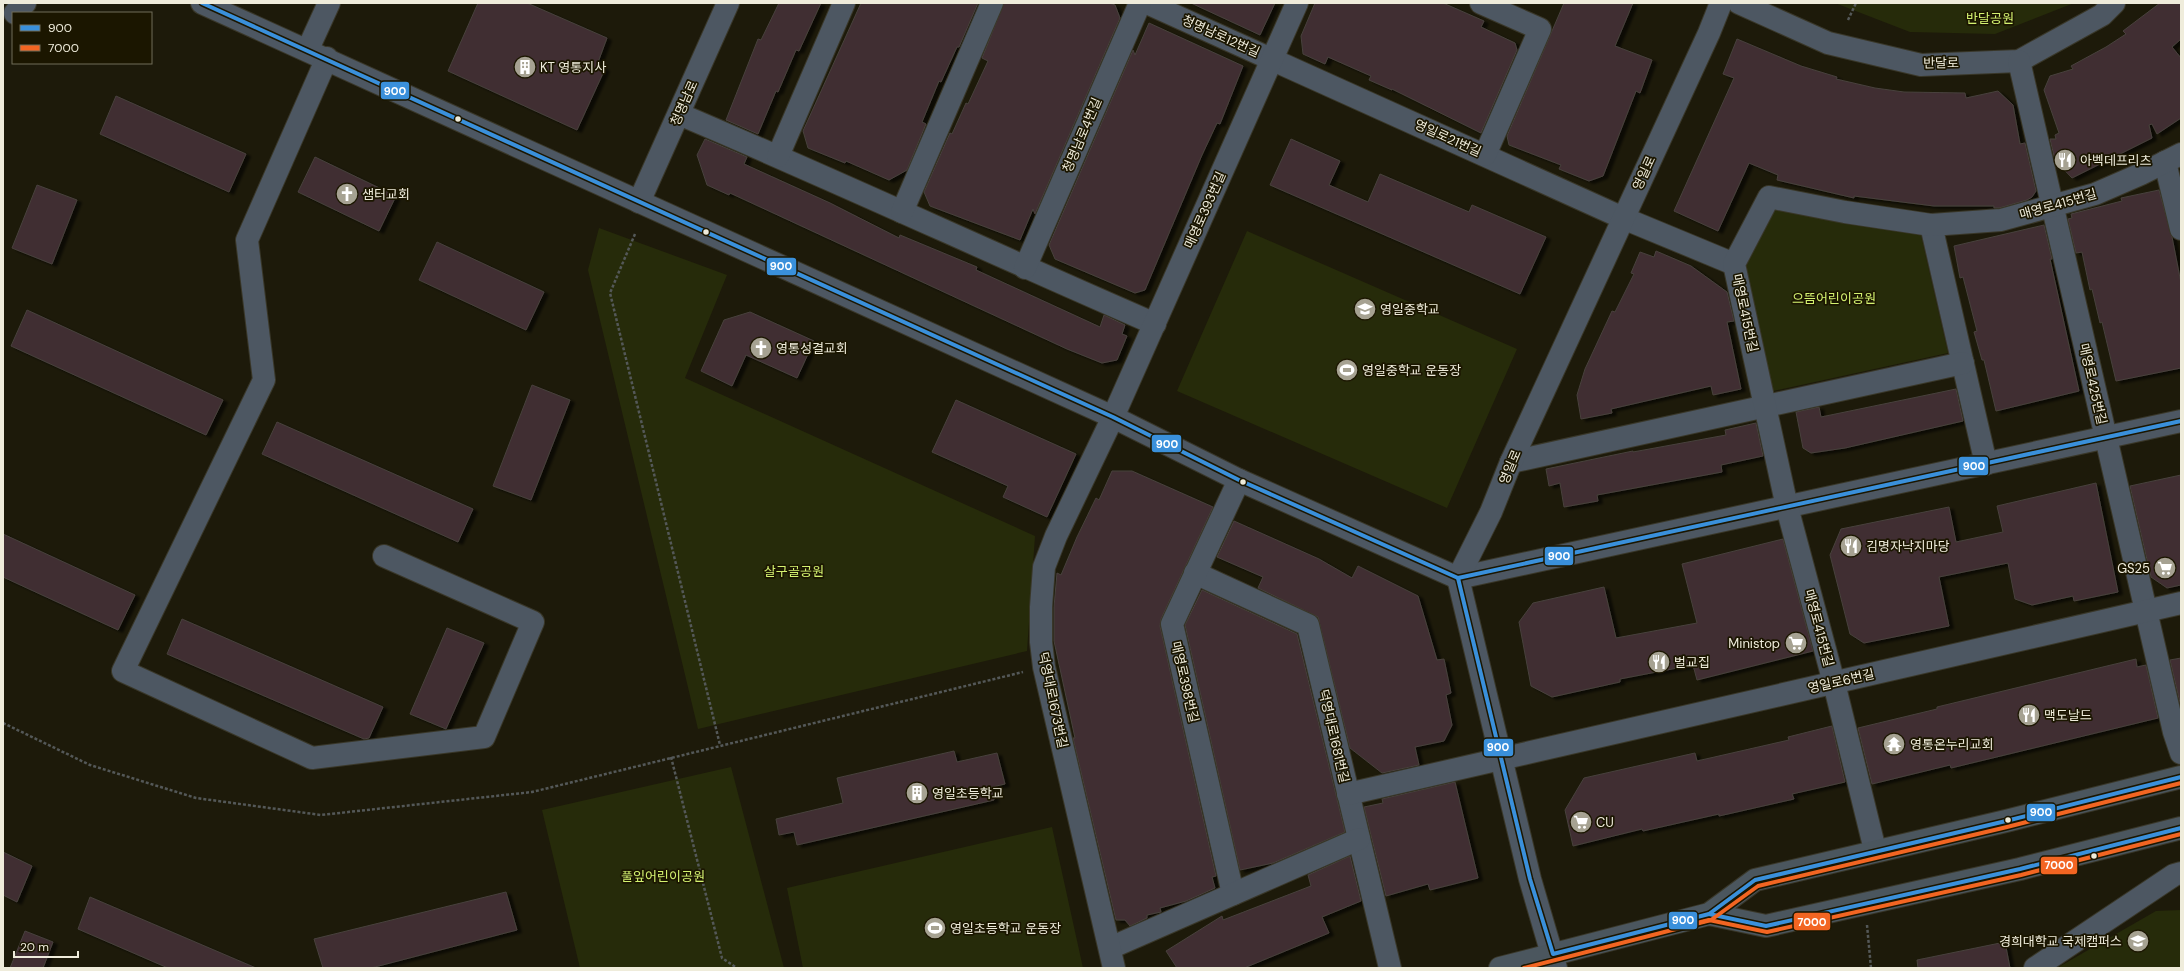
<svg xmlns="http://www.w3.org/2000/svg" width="2184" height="971" font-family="'DM Sans','Noto Sans KR',sans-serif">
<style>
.green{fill:#262b0a}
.building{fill:#3f2e30;stroke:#48413d;filter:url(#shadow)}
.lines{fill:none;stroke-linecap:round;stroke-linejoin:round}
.minor-casing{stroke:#393729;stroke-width:24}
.major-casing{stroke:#393729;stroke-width:24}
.path{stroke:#545858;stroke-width:2.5;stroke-dasharray:3 2;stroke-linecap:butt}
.minor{stroke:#4d5762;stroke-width:22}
.major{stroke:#4b565e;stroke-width:22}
.bus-1-casing{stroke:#1b1600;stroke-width:7}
.bus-2-casing{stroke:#1b1600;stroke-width:7}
.bus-1{stroke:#3a90db;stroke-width:4}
.bus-2{stroke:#f26522;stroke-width:4}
.bus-dot{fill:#efecdb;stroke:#1b1600;stroke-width:1.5}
.labels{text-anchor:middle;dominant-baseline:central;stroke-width:3.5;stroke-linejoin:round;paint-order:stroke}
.park-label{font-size:13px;fill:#d4f270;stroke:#1b1600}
.street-label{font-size:13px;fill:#efecdb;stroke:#1b1600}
.poi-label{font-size:13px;fill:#efecdb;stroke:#1b1600;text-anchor:start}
.line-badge{stroke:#1b1600;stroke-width:1.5}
.badge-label{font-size:11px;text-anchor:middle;font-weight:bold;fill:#fff}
</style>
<defs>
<filter id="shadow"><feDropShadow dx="4.5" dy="2.5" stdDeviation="1" flood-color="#0009"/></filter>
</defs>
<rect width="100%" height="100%" fill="#1d1a0a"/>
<!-- green -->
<g class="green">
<polygon points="1835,3 2074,3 1995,34 1910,32"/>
<polygon points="1777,206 1920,231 1948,353 1773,391 1746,266"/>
<polygon points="599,228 727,275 685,378 1035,536 1027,651 698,729 588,270"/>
<polygon points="1247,231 1517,349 1447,508 1177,391"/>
<polygon points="731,767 784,968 580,968 542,810"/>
<polygon points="1052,827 1083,968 803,968 787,888"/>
<polygon points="2181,910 2181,968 2057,968 2156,911"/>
</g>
<!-- building -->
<g class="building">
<polygon points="478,3 527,3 607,38 597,65 605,69 577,130 448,71"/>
<polygon points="779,3 821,3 799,51 796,50 778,92 776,91 758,134 726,120 758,39 761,40"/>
<polygon points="861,3 978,3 959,47 957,47 941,82 939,81 922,122 926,124 907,170 889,180 846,161 845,163 808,148 803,131"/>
<polygon points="1004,3 1109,3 1115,5 1120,18 1035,214 1033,209 1020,240 930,206 924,192 950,133 952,134 966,103 968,104 988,61 982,58"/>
<polygon points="1191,3 1275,3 1260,35"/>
<polygon points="1315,3 1443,3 1484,21 1481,27 1515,43 1517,50 1481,133 1392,89 1392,90 1369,80 1371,76 1328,57 1325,64 1303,54 1301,36"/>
<polygon points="1564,3 1633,3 1615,46 1652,60 1640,93 1636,91 1603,176 1589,181 1559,169 1561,165 1509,145 1507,136"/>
<polygon points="2160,3 2181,3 2181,39 2172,47 2181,58 2181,118 2157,134 2152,124 2149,125 2152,138 2072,178 2055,160 2050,139 2056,139 2055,135 2059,133 2044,90 2050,76 2073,69 2071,66 2106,47 2126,34 2123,31"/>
<polygon points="1149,23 1243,66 1220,124 1217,123 1202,155 1145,290 1135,293 1055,259 1049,245 1133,50 1135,55"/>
<polygon points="1737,39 1801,66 1837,77 1836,79 1875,88 1904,92 1965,93 1966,98 1998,91 2013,105 2020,144 2025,143 2036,191 2032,197 2027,200 1999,208 1994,208 1994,206 1934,206 1854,196 1854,198 1807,187 1777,180 1778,175 1749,163 1718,231 1674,211 1734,78 1723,74"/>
<polygon points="116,96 246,154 229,192 100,134"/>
<polygon points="705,139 747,157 744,164 830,203 899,238 900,235 977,267 976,270 1100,327 1104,315 1125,325 1122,334 1127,336 1117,360 1102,363 1067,349 730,193 729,195 707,185 697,155"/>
<polygon points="1291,139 1340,161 1329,185 1368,202 1380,174 1469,212 1472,205 1546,237 1520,294 1270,185"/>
<polygon points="315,157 396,196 379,231 298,192"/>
<polygon points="37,185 77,200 52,264 12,248"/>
<polygon points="2159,190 2172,237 2181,283 2181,368 2116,381 2102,322 2100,323 2092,289 2090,290 2082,252 2076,253 2068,219 2072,218 2071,214 2122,201 2121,198"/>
<polygon points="2044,225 2052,259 2050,259 2079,391 1996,411 1984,360 1982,360 1974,332 1977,331 1963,277 1960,278 1954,246"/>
<polygon points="437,242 544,292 526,330 419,280"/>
<polygon points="1656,251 1691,266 1727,292 1734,321 1727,322 1741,389 1713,395 1711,386 1611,409 1612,413 1581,419 1577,395 1585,369 1612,311 1615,312 1634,274 1631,273 1640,252 1654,257"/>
<polygon points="27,310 223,400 206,435 11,346"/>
<polygon points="750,312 814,341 797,378 746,355 732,386 701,371 724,320"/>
<polygon points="532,385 570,400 531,500 493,486"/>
<polygon points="1956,389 1963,421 1845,448 1811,453 1803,448 1796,412 1819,407 1821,417"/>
<polygon points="956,400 1076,454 1047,517 1003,497 1008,486 932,452"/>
<polygon points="277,422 473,509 458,542 262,454"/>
<polygon points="1756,423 1763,456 1721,465 1722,472 1597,495 1598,501 1564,507 1560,483 1549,486 1546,469 1633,451 1633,452 1726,435 1725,430"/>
<polygon points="1112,471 1132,471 1213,507 1161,619 1160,626 1216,876 1212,877 1215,888 1186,901 1160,908 1161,912 1147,915 1147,918 1130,926 1125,920 1116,920 1073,738 1075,738 1054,641 1054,607 1057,573 1061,575 1077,537 1096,498 1099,500"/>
<polygon points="2181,475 2181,585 2167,588 2151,577 2130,486"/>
<polygon points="2096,483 2118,592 2074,601 2073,596 2032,605 2015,599 2008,563 1939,577 1949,626 1864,643 1850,634 1830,555 1841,529 1949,507 1956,542 2003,532 1997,506"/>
<polygon points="1234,521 1319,559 1352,578 1358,566 1418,596 1437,660 1444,659 1451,693 1446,695 1452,725 1444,741 1415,747 1419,765 1382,773 1350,748 1318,617 1258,588 1263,577 1217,557"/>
<polygon points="3,534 135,595 118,630 3,577"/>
<polygon points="1783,539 1813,651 1697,680 1693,665 1620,679 1620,682 1552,697 1531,686 1519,622 1533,603 1604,587 1616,638 1697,623 1682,564"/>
<polygon points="1202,590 1297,634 1345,832 1273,863 1240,870 1185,625"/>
<polygon points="182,619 383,707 369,738 364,739 167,654"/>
<polygon points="447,628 484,643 446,729 410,714"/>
<polygon points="2181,658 2181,707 2170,660"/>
<polygon points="2136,659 2137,667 2146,665 2158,718 1951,768 1950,765 1872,784 1858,728 1937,709 1937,707"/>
<polygon points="1832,726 1845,782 1792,794 1794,799 1719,816 1719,814 1643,831 1642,829 1573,846 1565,810 1584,778 1695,753 1697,761 1789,740 1788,737"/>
<polygon points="954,751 957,762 997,753 1005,784 992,787 994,800 797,845 794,832 779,835 776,819 843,803 837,778"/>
<polygon points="1455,782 1478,878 1430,890 1428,884 1386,896 1364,807 1383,803 1382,799"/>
<polygon points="3,852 32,866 17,902 3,895"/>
<polygon points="1350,856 1361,901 1322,917 1329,933 1244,968 1177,968 1166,951 1222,916 1223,920 1311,886 1308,875"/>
<polygon points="506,892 517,930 371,968 323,968 314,939"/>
<polygon points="90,897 256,968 168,968 78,929"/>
<polygon points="25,931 53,942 43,968 10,968"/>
<polygon points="2005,942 2010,968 1918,968 1917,960"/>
</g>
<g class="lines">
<!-- minor casing -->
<g class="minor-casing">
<g id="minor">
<polyline points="202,3 1113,417 1239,480 1458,578 2181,421"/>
<polyline points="1147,3 1623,218 1734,264"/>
<polyline points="1481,3 1540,29 1485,155"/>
<polyline points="1739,3 1828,43 1921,65 2019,61 2102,15 2114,3"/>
<polyline points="15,13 25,3"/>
<polyline points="308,49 329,3"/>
<polyline points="327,58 247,240 264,380 123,671 312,758 484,737 533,622 384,556"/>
<polyline points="2019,61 2174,732 2181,753"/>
<path d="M679,114c160,68 317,141 476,210"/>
<polyline points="778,156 844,3"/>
<polyline points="2165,162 2181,229"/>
<polyline points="639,202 728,3"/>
<polyline points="902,212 992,3"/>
<polyline points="1931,225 1986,464"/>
<polyline points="1025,268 1140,3"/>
<polyline points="1511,462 1963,363"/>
<polyline points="1195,573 1308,625 1390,968"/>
<polyline points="1348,794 2181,603"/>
<polyline points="1875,850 1834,683 1787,507 1734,264 1769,197 1845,212 1931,225 2001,220 2095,194 2141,174 2181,154"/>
<polyline points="1233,894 1172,624 1239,480"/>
<polyline points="1110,948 1359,839"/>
<polyline points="1114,968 1044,667 1041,642 1041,607 1044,567 1056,536 1113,417 1297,3"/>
<polyline points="1556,968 1530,879 1458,578 1491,512 1511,462 1709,33 1721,3"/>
<polyline points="2035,968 2174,875 2181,873"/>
</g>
</g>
<!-- major casing -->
<g class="major-casing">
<g id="major">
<polyline points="1709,914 1766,926 2020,869 2181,828"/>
<polyline points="1500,968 1709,914 1755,880 2006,821 2181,777"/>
</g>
</g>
<!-- path -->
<g class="path">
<polyline points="1848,20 1856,3"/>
<polyline points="635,234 610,293 720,745"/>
<polyline points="3,723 90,765 196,798 321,815 532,792 1023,672"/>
<polyline points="671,757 722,958 737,968"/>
<polyline points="1867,925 1871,968"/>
</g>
<!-- minor -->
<use href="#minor" class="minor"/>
<!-- major -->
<use href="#major" class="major"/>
<!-- bus-1 casing -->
<g class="bus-1-casing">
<g id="bus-1">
<polyline points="202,3 1113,417 1239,480 1458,578 2181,421"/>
<polyline points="1458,578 1530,879 1553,954 1709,914 1755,880 2006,821 2181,777"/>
<polyline points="1709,914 1766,926 2020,869 2181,828"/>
</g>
</g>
<!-- bus-2 casing -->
<g class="bus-2-casing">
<g id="bus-2">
<polyline points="1689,925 1709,920 1767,932 2021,875 2181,834"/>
<polyline points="1524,968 1711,920 1758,886 2007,827 2181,783"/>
</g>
</g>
<!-- bus-1 -->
<use href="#bus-1" class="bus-1"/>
<!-- bus-2 -->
<use href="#bus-2" class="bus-2"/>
</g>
<!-- icons -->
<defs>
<g id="building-disc" transform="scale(1.15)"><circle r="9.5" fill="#a6a292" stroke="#1b1600"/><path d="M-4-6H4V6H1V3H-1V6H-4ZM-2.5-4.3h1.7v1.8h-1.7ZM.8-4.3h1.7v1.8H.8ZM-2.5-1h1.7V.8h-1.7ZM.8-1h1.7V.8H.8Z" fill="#fff"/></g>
<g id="restaurant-disc" transform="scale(1.15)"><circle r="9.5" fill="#a6a292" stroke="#1b1600"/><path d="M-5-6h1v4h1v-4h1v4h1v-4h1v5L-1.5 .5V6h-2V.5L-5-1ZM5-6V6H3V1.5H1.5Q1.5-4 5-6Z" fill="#fff"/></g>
<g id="church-disc" transform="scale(1.15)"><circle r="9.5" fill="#a6a292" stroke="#1b1600"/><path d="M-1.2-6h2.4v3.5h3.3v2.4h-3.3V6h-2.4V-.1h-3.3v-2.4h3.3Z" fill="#fff"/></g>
<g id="school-disc" transform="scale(1.15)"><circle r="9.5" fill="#a6a292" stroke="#1b1600"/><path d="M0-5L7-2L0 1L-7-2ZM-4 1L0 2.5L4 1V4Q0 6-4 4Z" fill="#fff"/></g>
<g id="stadium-disc" transform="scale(1.15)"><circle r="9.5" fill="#a6a292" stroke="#1b1600"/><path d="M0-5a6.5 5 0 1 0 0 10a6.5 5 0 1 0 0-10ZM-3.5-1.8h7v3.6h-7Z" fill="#fff"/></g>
<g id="supermarket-disc" transform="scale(1.15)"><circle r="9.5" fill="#a6a292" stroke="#1b1600"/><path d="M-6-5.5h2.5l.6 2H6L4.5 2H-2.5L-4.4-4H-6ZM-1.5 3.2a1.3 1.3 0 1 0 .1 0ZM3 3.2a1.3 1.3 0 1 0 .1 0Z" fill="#fff"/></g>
<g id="temple-disc" transform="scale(1.15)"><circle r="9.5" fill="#a6a292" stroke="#1b1600"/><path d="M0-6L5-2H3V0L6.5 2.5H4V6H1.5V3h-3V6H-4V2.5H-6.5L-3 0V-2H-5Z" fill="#fff"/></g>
<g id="university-disc" transform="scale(1.15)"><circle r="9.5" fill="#a6a292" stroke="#1b1600"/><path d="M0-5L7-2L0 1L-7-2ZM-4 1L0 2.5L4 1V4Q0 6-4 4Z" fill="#fff"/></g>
</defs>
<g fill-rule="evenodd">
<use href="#building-disc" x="525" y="67"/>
<use href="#restaurant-disc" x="2065" y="160"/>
<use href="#church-disc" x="347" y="194"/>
<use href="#school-disc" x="1365" y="309"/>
<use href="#church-disc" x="761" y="348"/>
<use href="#stadium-disc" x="1347" y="370"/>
<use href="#restaurant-disc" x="1851" y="546"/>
<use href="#supermarket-disc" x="2165" y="568"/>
<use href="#supermarket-disc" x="1796" y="643"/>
<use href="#restaurant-disc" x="1659" y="662"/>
<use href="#restaurant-disc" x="2029" y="715"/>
<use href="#temple-disc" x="1894" y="744"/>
<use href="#building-disc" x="917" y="793"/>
<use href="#supermarket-disc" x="1581" y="822"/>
<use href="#stadium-disc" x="935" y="928"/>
<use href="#university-disc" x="2138" y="941"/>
</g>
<!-- markers -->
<g class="bus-dot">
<circle cx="458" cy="119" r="3.5"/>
<circle cx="706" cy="232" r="3.5"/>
<circle cx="1243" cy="482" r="3.5"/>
<circle cx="2008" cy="820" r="3.5"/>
<circle cx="2094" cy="856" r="3.5"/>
</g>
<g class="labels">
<!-- park labels -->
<g class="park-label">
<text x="1990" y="18">반달공원</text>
<text x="1834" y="298">으뜸어린이공원</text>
<text x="794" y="571">살구골공원</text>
<text x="663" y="876">풀잎어린이공원</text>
</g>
<!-- street labels -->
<g class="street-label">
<text transform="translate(1221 36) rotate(24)">청명남로12번길</text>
<text transform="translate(1941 63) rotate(-1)">반달로</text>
<text transform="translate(684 103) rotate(-66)">청명남로</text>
<text transform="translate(1082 135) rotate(-67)">청명남로4번길</text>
<text transform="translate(1448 138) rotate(24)">영일로21번길</text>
<text transform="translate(1644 173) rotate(-65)">영일로</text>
<text transform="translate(2058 204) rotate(-16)">매영로415번길</text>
<text transform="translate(1205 210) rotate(-66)">매영로393번길</text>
<text transform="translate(1745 313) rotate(78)">매영로415번길</text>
<text transform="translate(2093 384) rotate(77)">매영로425번길</text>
<text transform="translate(1510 467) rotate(-67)">영일로</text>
<text transform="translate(1819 628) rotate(75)">매영로415번길</text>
<text transform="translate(1841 681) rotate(-13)">영일로6번길</text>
<text transform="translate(1185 682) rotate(77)">매영로398번길</text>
<text transform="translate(1053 700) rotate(78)">덕영대로1673번길</text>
<text transform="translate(1334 736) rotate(77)">덕영대로1681번길</text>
</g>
<!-- poi labels -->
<g class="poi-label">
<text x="540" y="67">KT 영통지사</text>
<text x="2080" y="160">아벡데프리츠</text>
<text x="362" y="194">샘터교회</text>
<text x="1380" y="309">영일중학교</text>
<text x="776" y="348">영통성결교회</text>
<text x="1362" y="370">영일중학교 운동장</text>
<text x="1866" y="546">김명자낙지마당</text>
<text x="2150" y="568" text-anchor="end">GS25</text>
<text x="1780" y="643" text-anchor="end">Ministop</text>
<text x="1674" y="662">벌교집</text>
<text x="2044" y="715">맥도날드</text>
<text x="1910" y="744">영통온누리교회</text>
<text x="932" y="793">영일초등학교</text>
<text x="1596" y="822">CU</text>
<text x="950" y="928">영일초등학교 운동장</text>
<text x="2122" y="941" text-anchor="end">경희대학교 국제캠퍼스</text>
</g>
</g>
<g class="line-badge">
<rect x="380" y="81" width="30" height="19" rx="4" fill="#3a90db"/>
<rect x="766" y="257" width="31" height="19" rx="4" fill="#3a90db"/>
<rect x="1151" y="434" width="31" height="19" rx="4" fill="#3a90db"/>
<rect x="1958" y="456" width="31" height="20" rx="4" fill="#3a90db"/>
<rect x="1544" y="546" width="30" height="20" rx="4" fill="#3a90db"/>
<rect x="1483" y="738" width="31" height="19" rx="4" fill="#3a90db"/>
<rect x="2026" y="803" width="30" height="19" rx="4" fill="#3a90db"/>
<rect x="2040" y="856" width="38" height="19" rx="4" fill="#f26522"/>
<rect x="1668" y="911" width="30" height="19" rx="4" fill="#3a90db"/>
<rect x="1793" y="912" width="38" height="19" rx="4" fill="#f26522"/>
</g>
<g class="badge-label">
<text x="395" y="95">900</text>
<text x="781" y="270">900</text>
<text x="1167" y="448">900</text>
<text x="1974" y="470">900</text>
<text x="1559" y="560">900</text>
<text x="1498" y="751">900</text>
<text x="2041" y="816">900</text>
<text x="2059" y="869">7000</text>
<text x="1683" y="924">900</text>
<text x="1812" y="926">7000</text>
</g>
<!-- border -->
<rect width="2184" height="971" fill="none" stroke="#efecdb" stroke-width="8"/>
<!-- legend -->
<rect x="12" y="12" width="140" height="52" fill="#1b1600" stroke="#706c58"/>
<rect x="20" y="25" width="20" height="6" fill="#3a90db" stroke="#706c58"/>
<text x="48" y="32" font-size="12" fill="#efecdb">900</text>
<rect x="20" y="45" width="20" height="6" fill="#f26522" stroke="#706c58"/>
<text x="48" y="52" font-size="12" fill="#efecdb">7000</text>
<!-- scale -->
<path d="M14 951v6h64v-6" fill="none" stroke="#efecdb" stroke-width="2"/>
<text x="20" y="951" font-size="12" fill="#efecdb" stroke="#1b1600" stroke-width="3" paint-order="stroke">20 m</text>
</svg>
